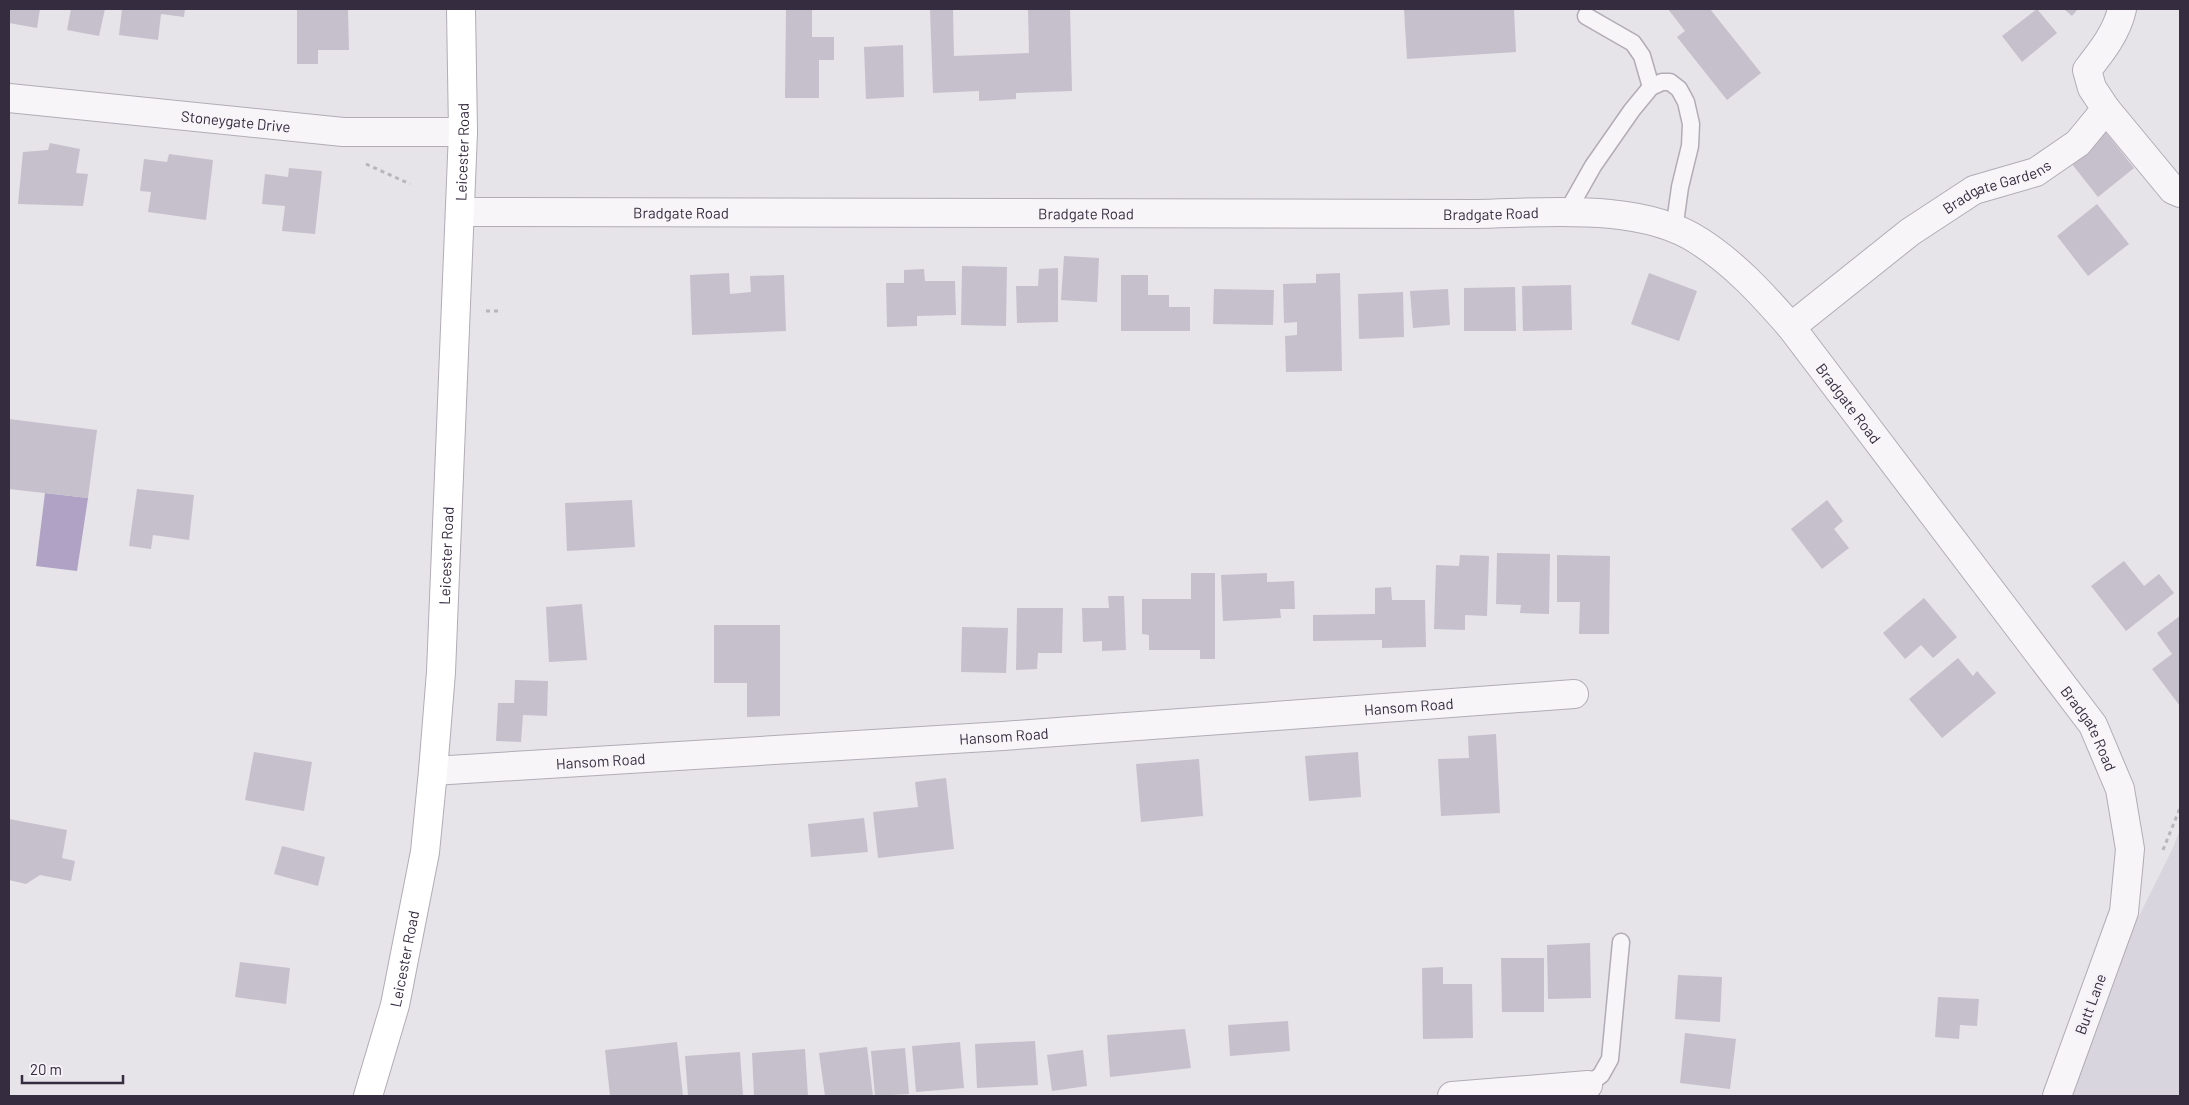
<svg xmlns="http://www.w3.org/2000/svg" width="2189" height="1105" font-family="Barlow,sans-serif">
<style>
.built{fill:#d9d5de}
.water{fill:#afa2c5}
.building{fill:#c6c0cc}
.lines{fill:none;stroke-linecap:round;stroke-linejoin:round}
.lane-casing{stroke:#b1acb6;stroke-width:19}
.street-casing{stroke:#b1acb6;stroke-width:30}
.secondary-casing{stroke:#b1acb6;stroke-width:30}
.path{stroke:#b9b5bd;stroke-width:3;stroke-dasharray:4 4;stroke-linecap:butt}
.lane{stroke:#f7f5f8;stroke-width:16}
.street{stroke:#f7f5f8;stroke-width:28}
.secondary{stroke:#fff;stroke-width:28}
.labels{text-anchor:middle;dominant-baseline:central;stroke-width:5;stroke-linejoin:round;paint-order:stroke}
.street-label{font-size:15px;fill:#362c40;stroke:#f4f2f7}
</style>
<rect width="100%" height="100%" fill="#e6e3e9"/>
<!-- built -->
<polygon class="built" points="2180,830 2180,1096 2066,1096 2126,942 2172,850"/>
<!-- water -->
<polygon class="water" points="45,493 88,498 77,571 36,566"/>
<!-- building -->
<g class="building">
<polygon points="9,9 40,9 37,28 9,23"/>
<polygon points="71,9 105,9 99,36 67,30"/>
<polygon points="122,9 185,9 184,17 161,14 158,40 119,35"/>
<polygon points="297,9 348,9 349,50 318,50 318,64 297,64"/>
<polygon points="786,9 812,9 812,37 834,37 834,60 819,60 819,98 785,98"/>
<polygon points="930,9 953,9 954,56 1029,53 1028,9 1070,9 1072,91 1016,93 1016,99 979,101 979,91 933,93"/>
<polygon points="1404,9 1514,9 1516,52 1407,59"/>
<polygon points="1668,9 1710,9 1761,73 1727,100 1677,37 1685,31"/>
<polygon points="2037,9 2057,33 2022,62 2002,36"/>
<polygon points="2064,9 2078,9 2072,16"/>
<polygon points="903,45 904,97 866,99 864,47"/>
<polygon points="2104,130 2134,168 2098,197 2068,159"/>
<polygon points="50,143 80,149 76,173 88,174 83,206 18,204 23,152 48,150"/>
<polygon points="169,154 213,160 206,220 148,212 151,192 140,191 144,159 167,162"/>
<polygon points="289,168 322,171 315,234 282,231 285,206 262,204 265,174 288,177"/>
<polygon points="2097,204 2129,244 2088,276 2057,236"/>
<polygon points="1064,256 1099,258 1097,302 1061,300"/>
<polygon points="962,266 1007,267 1006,326 961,325"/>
<polygon points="1058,268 1058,322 1017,323 1016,286 1038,286 1039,269"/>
<polygon points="924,269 925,281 955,281 956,315 917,316 917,326 887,327 886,283 904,283 904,270"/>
<polygon points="729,273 730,294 751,292 750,276 784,275 786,331 692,335 690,275"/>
<polygon points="1340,273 1342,371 1286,372 1285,336 1297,335 1297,322 1284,323 1283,284 1316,283 1316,274"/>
<polygon points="1649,273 1697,291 1679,341 1631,324"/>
<polygon points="1121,275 1148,275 1148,295 1169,295 1169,307 1190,307 1190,331 1121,331"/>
<polygon points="1571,285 1572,330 1523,331 1522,286"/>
<polygon points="1515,287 1516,331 1464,331 1464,288"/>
<polygon points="1214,289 1274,290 1273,325 1213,324"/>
<polygon points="1448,289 1450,325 1413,328 1410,291"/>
<polygon points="1403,292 1404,337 1359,339 1358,294"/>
<polygon points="9,419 97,430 88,498 9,489"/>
<polygon points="137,489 194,495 189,540 153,535 151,549 129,546"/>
<polygon points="632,500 635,547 567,551 565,503"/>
<polygon points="1827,500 1843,521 1834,529 1849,548 1822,569 1791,529"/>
<polygon points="1497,553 1550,554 1549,614 1520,613 1521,605 1496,604"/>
<polygon points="1460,555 1489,556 1487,616 1465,615 1465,630 1434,629 1436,565 1459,566"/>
<polygon points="1557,555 1610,556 1609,634 1579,634 1580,602 1557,602"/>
<polygon points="2124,561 2144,586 2159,574 2174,593 2126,631 2091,586"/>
<polygon points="1191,573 1215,573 1215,659 1200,659 1200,650 1149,650 1149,635 1142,634 1142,599 1191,599"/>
<polygon points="1267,573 1267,582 1294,581 1295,609 1280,609 1281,618 1223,621 1221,575"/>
<polygon points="1391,587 1392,600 1425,600 1426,647 1382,648 1382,640 1313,641 1313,615 1375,614 1375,588"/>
<polygon points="1108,596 1124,596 1126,650 1102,651 1102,641 1083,642 1082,608 1109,608"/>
<polygon points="1924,598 1957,637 1933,658 1921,645 1905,659 1883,633"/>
<polygon points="582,604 587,660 549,662 546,607"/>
<polygon points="1017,608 1063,608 1062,653 1038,653 1037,669 1016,670"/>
<polygon points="2180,616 2180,706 2152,669 2172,654 2157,633"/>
<polygon points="714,625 780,625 780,716 747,717 747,683 714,683"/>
<polygon points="962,627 1008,628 1006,673 961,672"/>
<polygon points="1958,658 1973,676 1977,671 1996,693 1942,738 1909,699"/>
<polygon points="515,680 548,681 547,716 523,715 521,742 496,741 498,703 514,703"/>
<polygon points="1496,734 1500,813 1441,816 1438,759 1469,758 1468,736"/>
<polygon points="254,752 312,762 304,811 245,800"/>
<polygon points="1358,752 1361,797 1309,801 1305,756"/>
<polygon points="1199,759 1203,816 1141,822 1136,764"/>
<polygon points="946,778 954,849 878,858 873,812 918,807 915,782"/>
<polygon points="864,818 868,852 811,857 808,824"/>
<polygon points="9,819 67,830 62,858 75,861 71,881 40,875 26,884 9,880"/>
<polygon points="282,846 325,857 318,886 274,874"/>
<polygon points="1590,943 1591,998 1548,999 1547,945"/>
<polygon points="1501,958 1544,958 1544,1012 1502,1012"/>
<polygon points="240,962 290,968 286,1004 235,997"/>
<polygon points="1443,967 1443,984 1472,984 1473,1038 1423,1039 1422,968"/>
<polygon points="1678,975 1722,977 1720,1022 1675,1019"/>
<polygon points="1938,997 1979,999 1977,1026 1960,1025 1959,1039 1935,1037"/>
<polygon points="1288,1021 1290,1051 1230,1056 1228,1025"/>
<polygon points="1185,1029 1191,1068 1110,1077 1107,1035"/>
<polygon points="1685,1033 1736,1039 1730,1089 1680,1083"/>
<polygon points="1035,1041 1038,1085 977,1088 975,1044"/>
<polygon points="677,1042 683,1096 610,1096 605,1050"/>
<polygon points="960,1042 964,1088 916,1092 912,1046"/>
<polygon points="867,1047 873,1096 825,1096 819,1053"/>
<polygon points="905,1048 909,1094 875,1096 871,1051"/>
<polygon points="805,1049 808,1096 754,1096 752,1053"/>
<polygon points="1083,1050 1087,1086 1052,1091 1047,1055"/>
<polygon points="740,1052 743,1096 688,1096 685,1056"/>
</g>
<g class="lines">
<!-- lane casing -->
<g class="lane-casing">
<g id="lane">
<polyline points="1586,16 1633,43 1642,56 1651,87"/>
<polyline points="1567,212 1593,166 1632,110 1651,87 1662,82 1670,82 1679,89 1686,102 1691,124 1690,146 1680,187 1674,230"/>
<polyline points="1587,1092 1588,1085 1601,1075 1610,1059 1621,942"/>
</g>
</g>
<!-- street casing -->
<g class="street-casing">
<g id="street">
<path id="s1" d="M9,98l334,34h120"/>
<polyline points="2106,109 2173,190 2180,193"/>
<path id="s2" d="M460,212l1016,2c68,-1 164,-12 223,27 36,23 64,54 92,86l302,398 27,64 10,60 -6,63 -67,184"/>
<path id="s3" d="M1791,327l119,-95 64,-42 62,-18 42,-29 28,-34 -14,-21 -5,-18c15,-19 30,-38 35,-61"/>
<path id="s4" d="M433,771l570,-35 571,-42"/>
<polyline points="1452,1096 1588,1085"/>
</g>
</g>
<!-- secondary casing -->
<g class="secondary-casing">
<g id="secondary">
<path id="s5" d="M368,1096l27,-91 30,-153 8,-81 8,-99 22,-540 -2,-123"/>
</g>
</g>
<!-- path -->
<g class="path">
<polyline points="366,164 410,184"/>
<polyline points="486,311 500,311"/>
<polyline points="2163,850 2180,808"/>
</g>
<!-- lane -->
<use href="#lane" class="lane"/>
<!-- street -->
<use href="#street" class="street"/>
<!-- secondary -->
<use href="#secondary" class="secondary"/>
</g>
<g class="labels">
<!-- street labels -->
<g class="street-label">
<text stroke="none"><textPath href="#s1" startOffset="228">Stoneygate Drive</textPath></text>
<text stroke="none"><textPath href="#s5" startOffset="952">Leicester Road</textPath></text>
<text stroke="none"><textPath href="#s3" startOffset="251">Bradgate Gardens</textPath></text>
<text stroke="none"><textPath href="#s2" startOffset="221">Bradgate Road</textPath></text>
<text stroke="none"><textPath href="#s2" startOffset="626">Bradgate Road</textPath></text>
<text stroke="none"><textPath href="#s2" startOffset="1031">Bradgate Road</textPath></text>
<text stroke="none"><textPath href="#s2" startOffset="1466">Bradgate Road</textPath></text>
<text stroke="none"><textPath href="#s5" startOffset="548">Leicester Road</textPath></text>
<text stroke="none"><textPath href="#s4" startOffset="978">Hansom Road</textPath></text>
<text stroke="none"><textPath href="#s2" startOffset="1871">Bradgate Road</textPath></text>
<text stroke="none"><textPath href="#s4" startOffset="572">Hansom Road</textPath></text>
<text stroke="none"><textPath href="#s4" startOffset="168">Hansom Road</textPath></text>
<text stroke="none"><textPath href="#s5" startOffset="142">Leicester Road</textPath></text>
<text transform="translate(2090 1004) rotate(-70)">Butt Lane</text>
</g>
</g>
<!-- border -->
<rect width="2189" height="1105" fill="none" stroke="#362c40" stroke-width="20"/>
<!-- scale -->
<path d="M22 1075v8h101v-8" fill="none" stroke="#362c40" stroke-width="2.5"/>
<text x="30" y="1075" font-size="15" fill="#362c40" stroke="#f4f2f7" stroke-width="4" paint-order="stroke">20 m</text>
</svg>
